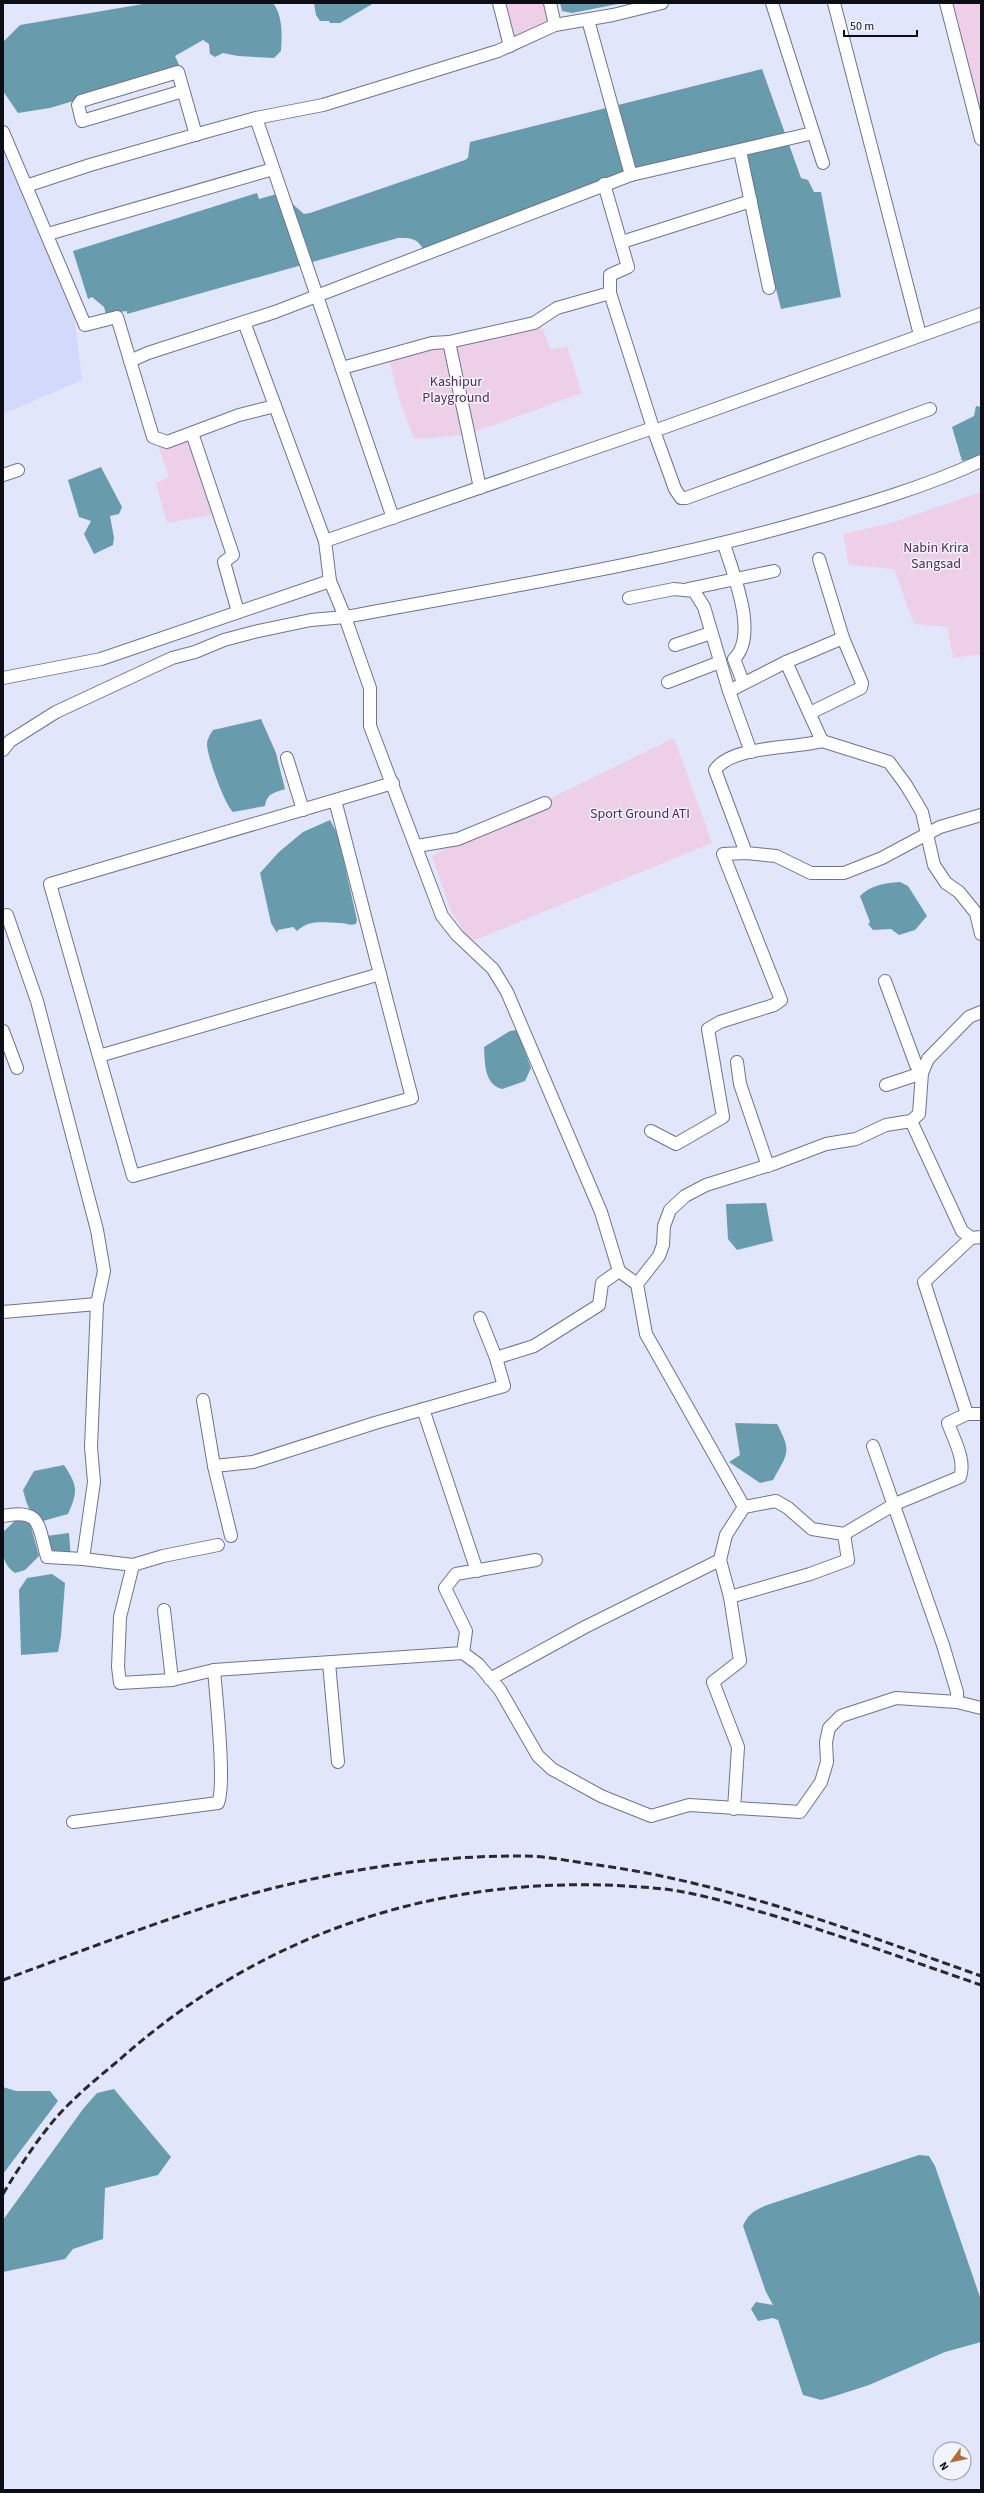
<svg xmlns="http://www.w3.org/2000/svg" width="984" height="2493" font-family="'Source Sans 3',sans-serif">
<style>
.built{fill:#d2d9fa}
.green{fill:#edcfe7}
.water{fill:#689cad}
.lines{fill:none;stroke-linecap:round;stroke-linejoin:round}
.minor-casing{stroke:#6f748b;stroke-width:14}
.minor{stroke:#fff;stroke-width:12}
.rail{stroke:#282933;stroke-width:3;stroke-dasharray:8 4;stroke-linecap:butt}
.labels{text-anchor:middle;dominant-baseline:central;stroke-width:3;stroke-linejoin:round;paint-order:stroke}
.park-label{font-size:14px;fill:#582851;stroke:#f1f4fe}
</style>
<rect width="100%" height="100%" fill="#e2e6fb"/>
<!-- built -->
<polygon class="built" points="3,123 71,292 82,380 3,414"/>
<!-- green -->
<g class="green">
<path d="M493,3h55c0,5 2,11 1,16 -1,11 -39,22 -49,21z"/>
<polygon points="953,3 981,3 981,115"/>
<polygon points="541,325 551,350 567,346 582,393 466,435 414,439 400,402 389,359"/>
<polygon points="190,433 216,514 167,523 156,483 169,477 158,445"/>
<polygon points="981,492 981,654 953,658 947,627 914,624 894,569 849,565 843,534 891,523"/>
<polygon points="674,738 712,843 475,940 469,939 451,911 432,856"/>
</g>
<!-- water -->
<g class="water">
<path d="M149,3h124c10,13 9,32 8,48l-7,7 -36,-2 -15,-3 -8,4 -5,-3 -1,-10 -6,-4 -28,16 6,13 -131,39 -32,5 -15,-22v-49l17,-17z"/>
<polygon points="314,3 374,3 340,23 330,23 329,21 320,21 316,15"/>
<polygon points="560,3 623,3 572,13 562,11"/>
<path d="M762,69l39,109 7,2 6,12h7l20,105 -60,12 -40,-163 -138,36 -180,67c-6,-11 -12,-11 -25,-11l-271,76v-3l-21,3 -2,-7 -12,-10 -4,2 -15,-48 184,-58 2,6 21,-6 24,21 6,-1 155,-53 3,-2 2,-16z"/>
<polygon points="976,406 981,407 981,456 962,461 952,427 974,416"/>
<polygon points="101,467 122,507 119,514 110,516 114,538 113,545 94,554 84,534 91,521 79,517 68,480"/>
<path d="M261,719l15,34 9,36c-11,4 -18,4 -20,17l-32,6c-9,-9 -25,-54 -26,-67 0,-6 3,-10 6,-15z"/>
<path d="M330,820l8,15 19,85 -1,4c-7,2 -10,-1 -16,-1 -16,0 -30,-4 -43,8l-4,-4 -15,3 -1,3 -6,-10 -11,-50 19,-21 24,-20z"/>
<path d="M900,882l8,4 19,30 -12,14 -16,5 -8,-6 -18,1 -5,-6 2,-2 -10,-26c11,-11 25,-13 40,-14z"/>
<path d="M517,1030l14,38 -6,13 -23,8c-18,-5 -17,-26 -18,-42l26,-16z"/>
<polygon points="766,1203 773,1241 737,1250 728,1239 726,1204"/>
<path d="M735,1423l42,1c15,28 11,29 -4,56l-13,3 -31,-21 11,-7z"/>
<path d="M64,1465c14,21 14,27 4,49l-25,7c-14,-7 -16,-16 -20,-31l11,-19z"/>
<path d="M18,1518l12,5 9,33 -14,14 -10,3c-15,-10 -12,-24 -12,-41z"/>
<polygon points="69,1533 71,1559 46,1561 39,1537"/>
<polygon points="52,1574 65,1583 61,1636 58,1652 21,1655 19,1590 27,1578"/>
<polygon points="3,2087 16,2091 50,2091 58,2101 3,2174"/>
<polygon points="114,2089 171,2157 158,2175 105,2188 103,2239 73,2249 65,2259 3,2272 3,2220 83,2109 97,2093"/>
<path d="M919,2155l10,1 6,10 46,134v42l-36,10 -76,33 -34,11 -14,4 -18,-5 -25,-75 -5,-2 -15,3 -7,-12 5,-7 17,3 -7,-13 -23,-66c5,-12 12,-16 24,-21z"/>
</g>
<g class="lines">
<!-- minor casing -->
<g class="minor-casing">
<g id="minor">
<polyline points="499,3 510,46"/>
<polyline points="550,3 555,25"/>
<polyline points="772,3 823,163"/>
<polyline points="834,3 920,335"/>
<polyline points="946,3 981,139"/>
<polyline points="588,20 631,175"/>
<polyline points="183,91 82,121 78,105 81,101 178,72 196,135"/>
<polyline points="256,118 393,518"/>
<polyline points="3,132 85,325 117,317 153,437 167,442 239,415 275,406"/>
<polyline points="740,151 769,288"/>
<polyline points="604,184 628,267 610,275 610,293"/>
<polyline points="26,186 90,165 205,132 256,118 323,105 498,51 555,25 613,15 662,3"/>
<polyline points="48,234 273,169"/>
<polyline points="622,242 751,201"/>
<polyline points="244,322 325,541"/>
<polyline points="449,342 480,488"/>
<polyline points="130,361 148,353 275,312 631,175 813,133"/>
<polyline points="342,368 432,343 449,342 534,323 557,308 610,293 653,428"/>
<polyline points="654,431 675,489 681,498 686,498 930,409"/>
<polyline points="192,433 233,555 224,562 238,612"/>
<polyline points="3,475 18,470"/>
<path d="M724,544c9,30 35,91 10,115l9,23"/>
<polyline points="819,559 843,638"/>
<path d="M330,581l15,36c155,-29 310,-53 461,-96 60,-17 119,-34 175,-60"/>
<polyline points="688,589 774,571"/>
<polyline points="629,598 674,589 694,591 704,607 729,691 786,662 843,638 862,683 861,688 810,713"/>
<polyline points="675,645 711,633"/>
<polyline points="786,662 822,741 889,762 906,785 922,812 934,865 946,883 959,892 976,913 981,934"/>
<polyline points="3,678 101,659 330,581 325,541 653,428 654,431 981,314"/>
<polyline points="668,682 720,662"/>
<polyline points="729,691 751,752"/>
<polyline points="3,750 10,741 56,712 172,658 195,652 224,640 254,632 311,620 345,617 370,688 370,726 442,916 457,935 493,969 507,992 601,1212 619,1271"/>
<polyline points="287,758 303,810"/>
<polyline points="335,800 412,1098 133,1176 50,884 393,783"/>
<polyline points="417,846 458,839 545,803"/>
<path d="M746,853l-31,-83c17,-25 79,-21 107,-29"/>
<polyline points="7,915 37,1001 97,1230 104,1271 97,1304 91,1447 94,1482 83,1559 133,1565 120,1617 118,1667 120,1683 172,1680 214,1670 463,1653 478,1664 500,1690 538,1756 552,1769 601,1796 651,1816 689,1805 800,1812 821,1782 827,1762 826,1742 829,1728 841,1716 896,1698 957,1702 981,1708"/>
<polyline points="885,981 916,1065 922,1073 886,1085"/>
<polyline points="3,1031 17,1068"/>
<polyline points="99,1056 380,974"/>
<polyline points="737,1062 740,1084 768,1166"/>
<polyline points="911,1121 962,1231 971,1238 981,1237"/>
<polyline points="651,1131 676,1144 723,1117 708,1029 720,1022 774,1005 781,1000 723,854 746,853 776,856 811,873 844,873 882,858 940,827 981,815"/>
<polyline points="3,1312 97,1304"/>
<polyline points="480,1318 496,1358"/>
<polyline points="203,1400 214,1466 231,1536"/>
<polyline points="423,1409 477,1571"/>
<polyline points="967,1414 981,1414"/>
<polyline points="873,1446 943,1645 957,1692 957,1702"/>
<polyline points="214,1466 253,1462 375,1423 504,1386 496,1358 534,1346 599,1305 602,1283 619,1271 637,1284"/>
<polyline points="744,1507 646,1334 637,1284 659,1256 663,1245 664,1226 670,1210 685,1196 706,1185 776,1163 826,1144 856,1139 886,1125 911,1121 919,1114 922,1073 928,1059 969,1017 981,1012"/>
<path d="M3,1516c39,-8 35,10 44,41l36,2"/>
<polyline points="133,1565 163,1556 218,1545"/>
<polyline points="730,1597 810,1574 848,1560 844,1534"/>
<polyline points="164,1610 172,1680"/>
<polyline points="463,1653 466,1631 445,1588 456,1574 536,1560"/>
<polyline points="329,1663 338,1762"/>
<polyline points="490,1679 585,1627 720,1560"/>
<path d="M734,1809l4,-62 -25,-65 27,-21 -10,-64 -10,-37 6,-25 18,-28 32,-6 12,7 24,21 32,5 51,-30 65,-27c6,-17 -6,-37 -12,-54l19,-9 -43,-132 47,-44"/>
<path d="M73,1822l145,-19c8,-17 -2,-108 -4,-133"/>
</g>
</g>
<!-- minor -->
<use href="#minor" class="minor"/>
<!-- rail -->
<g class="rail">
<path d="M3,1980c68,-25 137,-52 206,-74 101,-31 210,-51 316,-50 21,0 44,5 65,8 134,17 264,67 391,112"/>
<path d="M3,2194c16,-27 43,-68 65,-89 16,-16 33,-30 50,-44 153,-137 343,-193 546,-172 33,4 66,14 97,23 74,21 147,48 220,73"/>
</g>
</g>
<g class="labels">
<!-- park labels -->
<g class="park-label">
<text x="456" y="382">Kashipur<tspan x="456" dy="16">Playground</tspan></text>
<text x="936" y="548">Nabin Krira<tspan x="936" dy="16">Sangsad</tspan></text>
<text x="640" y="814">Sport Ground ATI</text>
</g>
</g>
<!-- border -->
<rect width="984" height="2493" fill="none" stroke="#0c0d15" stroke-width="8"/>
<!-- north arrow -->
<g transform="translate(952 2461) rotate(237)"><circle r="19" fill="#f1f4fe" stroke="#9598a1"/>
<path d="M0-3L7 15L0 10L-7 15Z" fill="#af6e38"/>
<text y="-6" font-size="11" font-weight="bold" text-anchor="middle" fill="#0c0d15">N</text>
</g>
<!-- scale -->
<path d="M844 30v6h73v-6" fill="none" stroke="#0c0d15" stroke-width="2"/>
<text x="850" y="30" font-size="12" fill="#0c0d15" stroke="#f1f4fe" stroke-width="3" paint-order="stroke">50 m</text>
</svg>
